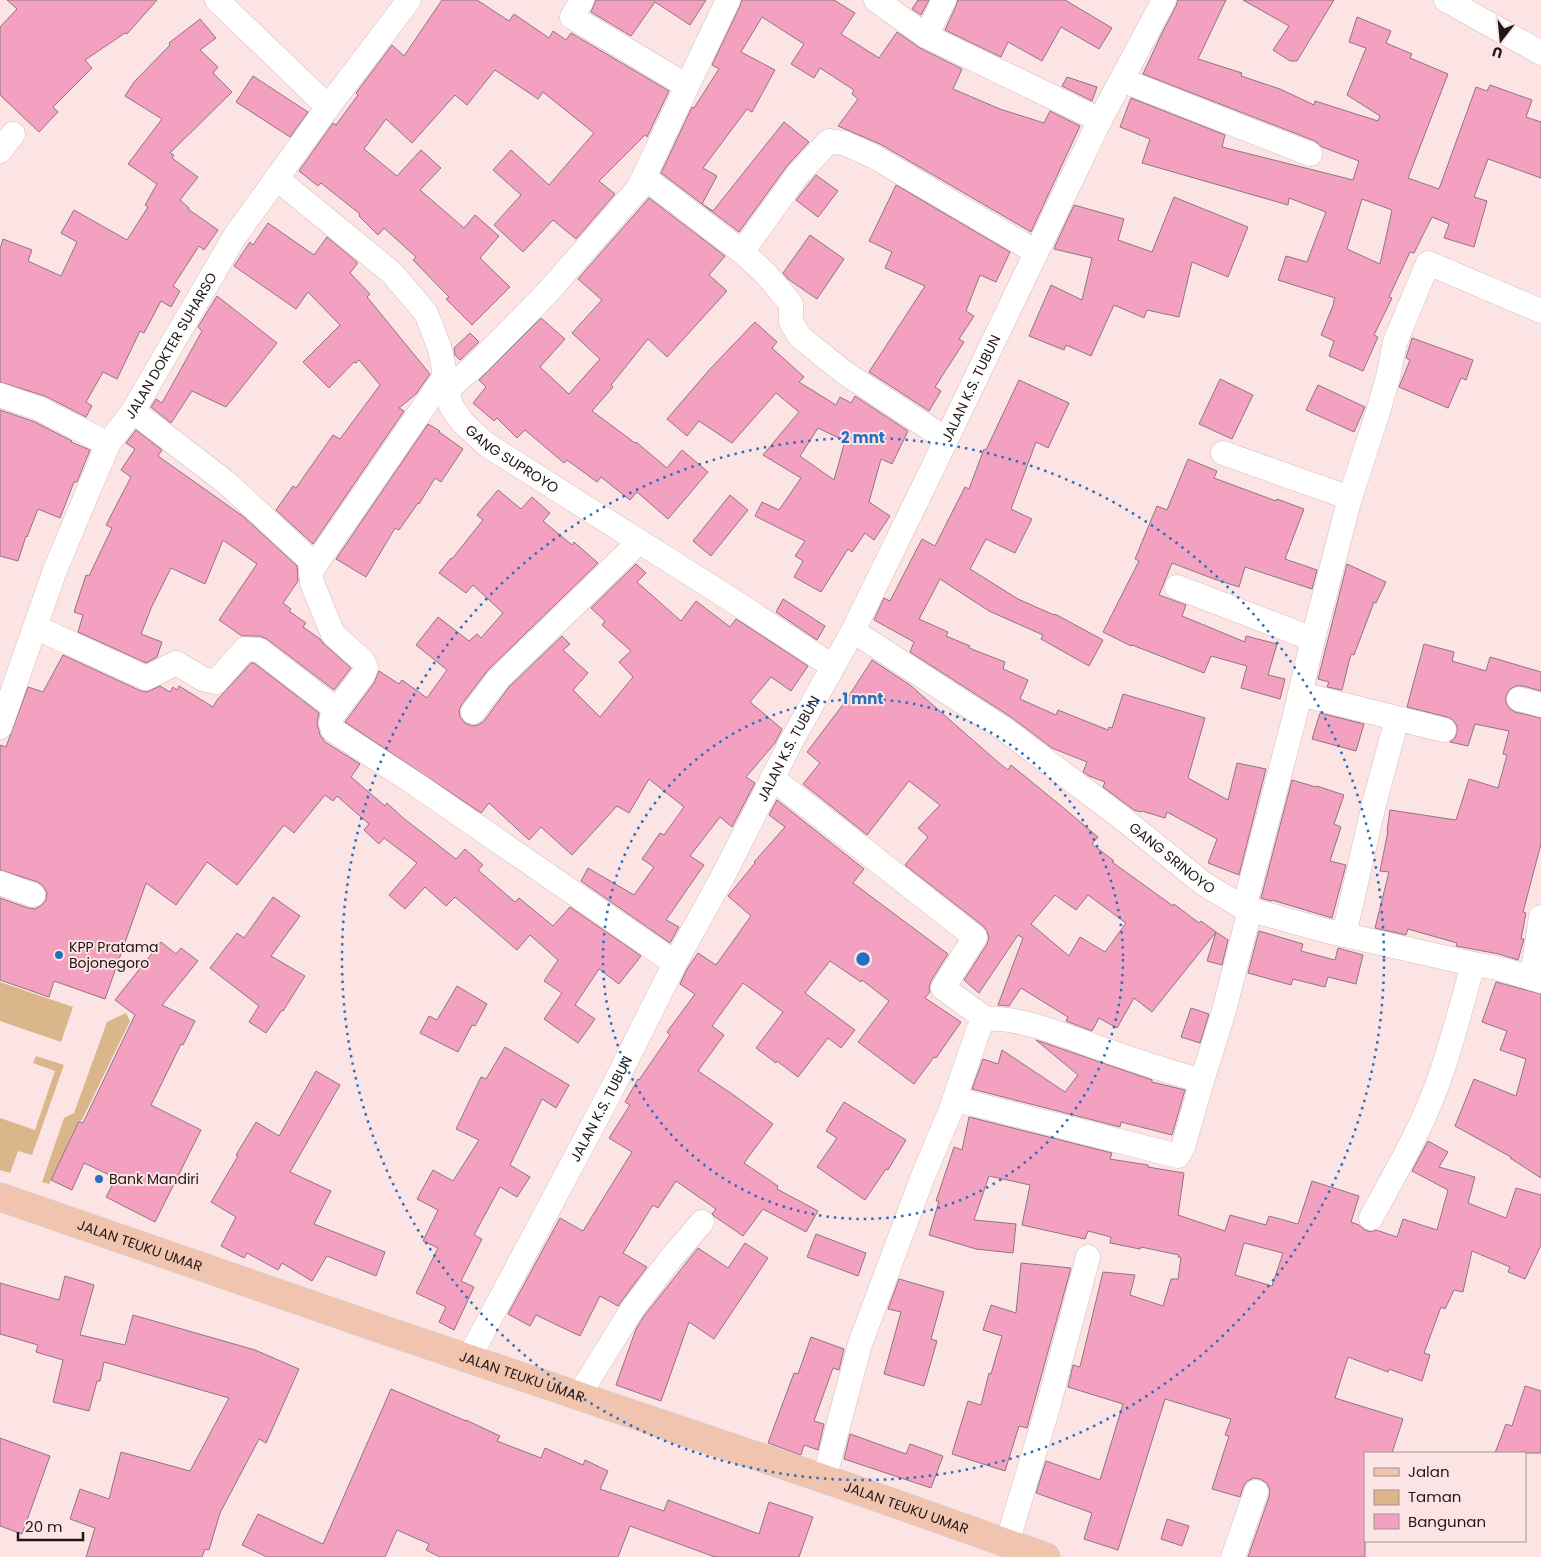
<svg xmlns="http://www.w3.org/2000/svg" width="1541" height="1557" font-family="Poppins,sans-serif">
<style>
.green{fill:#dbb68b}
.building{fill:#f4a1c1;stroke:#8e767f;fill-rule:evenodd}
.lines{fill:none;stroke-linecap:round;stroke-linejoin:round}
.minor-casing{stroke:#d8bcbb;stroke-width:25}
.major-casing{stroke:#cecccc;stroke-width:29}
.minor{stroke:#fff;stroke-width:24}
.major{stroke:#f1c4b0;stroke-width:28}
.ring{fill:none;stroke:#286ebe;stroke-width:2.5;stroke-dasharray:2.5 5}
.poi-dot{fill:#286ebe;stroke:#fce4e4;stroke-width:2}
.labels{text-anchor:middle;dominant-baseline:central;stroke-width:4;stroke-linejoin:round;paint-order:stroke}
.street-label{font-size:14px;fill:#211717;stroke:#fce4e4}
.poi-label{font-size:14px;fill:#211717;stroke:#fce4e4;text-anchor:start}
.centre{fill:#286ebe;stroke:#fce4e4;stroke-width:2.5}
.ring-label{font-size:15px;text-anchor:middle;font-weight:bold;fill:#286ebe;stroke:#fce4e4;stroke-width:4;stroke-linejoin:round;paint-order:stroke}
</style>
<rect width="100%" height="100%" fill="#fce4e4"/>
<!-- green -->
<g class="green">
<polygon points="0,982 73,1007 61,1042 0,1021"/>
<polygon points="126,1013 130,1021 82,1120 79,1120 49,1184 42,1182 64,1118 74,1113 107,1022"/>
<polygon points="36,1056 64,1065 32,1155 18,1151 10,1173 0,1170 0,1118 35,1130 55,1071 33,1063"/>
</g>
<!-- building -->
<g class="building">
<polygon points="7,0 157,0 127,34 125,33 85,60 92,68 53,107 58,112 39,132 0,95 0,27 17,9"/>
<polygon points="442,0 477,0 509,21 514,14 549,38 553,31 566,40 571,33 669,91 647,137 645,135 599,181 615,194 576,239 553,220 523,252 494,225 521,195 493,170 511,150 549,185 594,133 543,92 538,99 495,70 467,105 455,95 412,143 386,119 364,149 397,176 421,150 441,168 420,190 464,228 475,215 499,236 480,258 510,287 472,325 446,299 449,297 413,260 416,257 384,228 378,235 359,216 360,214 321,183 318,186 299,171 333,123 336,125 358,95 356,93 392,45 404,56"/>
<polygon points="596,0 706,0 690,25 655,2 631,36 591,12"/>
<polygon points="742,0 834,0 855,13 841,34 879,58 897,32 920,48 962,69 953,89 1000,109 1044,123 1050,111 1080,126 1031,232 880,144 838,126 858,99 852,94 854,90 820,68 814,78 791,64 804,44 762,17 741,52 775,70 752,112 747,109 703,168 717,176 702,204 713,211 784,122 809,142 787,166 739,232 661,173 692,107 694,108 719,69 712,65 740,6"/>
<polygon points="918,0 929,0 921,15 912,9"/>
<polygon points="958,0 1065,0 1112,28 1099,49 1061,27 1042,61 1008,42 1001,57 945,30 956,6"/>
<path d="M1178,0h48l-28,59 44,14 -1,3 39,13 34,16 1,-4 63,20 2,-5 -33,-21 19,-47 -17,-6 8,-25 34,14 -5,12 26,11 -2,4 38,16 -40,104 31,11 37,-102 11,4 3,-6 42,15 -6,17 15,5v56l-53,-19 -14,38 13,4 -13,46 -30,-9 5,-14 -17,-7 -18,36 -4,-1 -21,45 3,1 -18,37 4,2 -15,34 -34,-15 5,-15 -13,-6 13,-32 -1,-1 2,-4 -57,-18 8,-24 21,6 19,-50 -37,-14 -1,7 -146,-42 8,-24 -30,-12 11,-29 94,37 -3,12 131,33 6,-19 -37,-14 -7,-6 -172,-67 19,-41 14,-27zM1362,199l30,11 -12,54 -33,-15z"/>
<polygon points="1243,0 1334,0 1297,61 1290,61 1273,50 1289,26"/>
<polygon points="200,19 216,38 200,50 218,67 213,73 232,92 170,153 174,155 172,158 198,177 180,200 189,208 188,209 218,230 204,250 199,246 173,286 180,291 171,307 161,301 144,333 140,331 117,379 103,372 86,402 92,406 86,417 45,396 0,382 0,249 3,239 32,250 28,261 61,276 77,242 61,233 74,210 127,240 148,207 145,205 157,184 128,164 162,119 125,96 134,82 170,45 169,43"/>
<polygon points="253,76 308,112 290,137 236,102"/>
<polygon points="1067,77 1097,87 1092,101 1062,86"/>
<polygon points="816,175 838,191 818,217 796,200"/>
<polygon points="896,185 1010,252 996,282 980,275 966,311 974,316 959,339 964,342 935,387 941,391 929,411 869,372 925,286 885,268 892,252 869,241"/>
<polygon points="1174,197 1248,227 1228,277 1192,262 1179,317 1147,310 1144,318 1114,305 1091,356 1066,345 1064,350 1029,336 1051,285 1082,300 1092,258 1054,249 1056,244 1074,205 1124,219 1118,240 1152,252"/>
<polygon points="649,198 725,256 709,275 727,291 667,357 648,339 611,385 613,387 592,411 635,443 636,442 667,468 682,450 708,472 668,519 637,492 630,500 601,477 597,482 567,460 564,463 525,430 517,438 497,418 494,421 473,403 486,387 479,380 541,318 565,339 540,367 569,394 600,359 572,333 602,300 578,279"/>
<polygon points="268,223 314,255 327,237 357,262 357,264 350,273 370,294 367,297 430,374 416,394 399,408 404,411 313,544 276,510 293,486 296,488 333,435 340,439 380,385 359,360 356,363 354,362 329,388 303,362 340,325 308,292 296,309 234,266 250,242 253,245"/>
<polygon points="810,235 844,259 817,299 788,279 783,273"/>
<polygon points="217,296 277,343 226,407 192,391 171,423 151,407 156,399 162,403 202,331 198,327"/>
<path d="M755,322l22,20 -5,6 32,29 -5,5 37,23 4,-8 11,6 4,-7 53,35 -16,33 -11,-5 -12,43 21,14 -16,24 -9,-7 -13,19 -4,-3 -27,43 -27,-15 9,-16 -8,-5 10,-15 -50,-25 7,-14 17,8 22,-32 -38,-23 36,-43 -23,-19 -44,50 -33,-22 -12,15 -20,-17 43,-50zM818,428l27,13 -11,39 -34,-24z"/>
<polygon points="470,333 479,342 460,360 455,355 454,348"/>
<polygon points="1412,338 1473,360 1466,380 1461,378 1448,408 1399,387 1410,360 1406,358"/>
<polygon points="1220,379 1253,395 1232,439 1199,424"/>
<polygon points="1019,380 1069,403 1048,448 1036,442 1011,509 1032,519 1015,553 986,539 970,569 1018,599 1054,615 1055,614 1103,640 1089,666 1041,639 1043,635 989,611 940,579 919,619 948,632 946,636 970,646 969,648 1005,662 1003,669 1028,680 1020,699 1056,715 1058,710 1108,730 1109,727 1112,728 1123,694 1205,718 1188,778 1228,800 1237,763 1266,769 1239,875 1208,863 1217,839 1167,812 1165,818 1142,811 1141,812 1134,810 1103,787 1105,782 1089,776 1083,772 1087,762 1052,748 1011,717 910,652 914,642 874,620 884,598 890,601 922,539 935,546 965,487 969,489 984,449 986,450"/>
<polygon points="1318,385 1365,407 1354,432 1306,410"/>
<polygon points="0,410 35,422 72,441 71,442 90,450 77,482 74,482 60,518 38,509 27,537 26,536 18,561 0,556"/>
<polygon points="428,424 440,431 439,432 463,449 441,482 435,478 419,504 418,503 399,530 395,528 366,577 336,559"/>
<polygon points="136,430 162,450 158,456 244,517 297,566 298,581 283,603 291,609 289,611 306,623 303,627 320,639 324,644 351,668 334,690 267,639 260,636 242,636 219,620 257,564 223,540 205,584 171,568 152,606 141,634 162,642 157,657 146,663 78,632 83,615 74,612 86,575 89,576 112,528 106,525 131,477 121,470 135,449 126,443"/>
<polygon points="1188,459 1217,471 1214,478 1276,501 1277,499 1304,509 1285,559 1317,570 1312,589 1245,567 1239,587 1214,579 1172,563 1159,595 1186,605 1182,616 1245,642 1246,636 1277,644 1268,675 1285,679 1280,699 1241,688 1247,666 1211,656 1204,673 1132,645 1131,646 1103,632 1139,561 1135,559 1157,506 1167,510"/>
<polygon points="498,490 521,509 532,497 550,513 543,521 572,545 574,542 598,563 488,670 462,704 459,710 460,717 465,723 472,726 478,725 484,721 509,687 562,636 570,644 563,650 588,673 573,690 600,717 633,677 619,662 631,651 602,625 605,621 591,608 636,564 646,573 637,582 681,621 696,601 730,627 736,619 808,666 791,691 771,677 750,702 782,729 775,743 746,777 755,783 732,827 720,817 690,856 704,865 666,920 679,927 670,943 581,881 588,868 634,895 654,867 642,859 660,833 664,835 684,807 649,779 629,813 617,806 572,855 541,827 529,840 489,803 481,813 345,722 374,683 379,671 399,684 402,680 427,698 447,670 416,645 438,617 469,641 477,634 481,638 503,613 473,585 466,593 439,573 451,558 452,559 483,520 477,515"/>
<polygon points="730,495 748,510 711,556 693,541"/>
<polygon points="1347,564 1386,582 1376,603 1374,602 1354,655 1351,654 1342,690 1327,687 1329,682 1318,679"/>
<polygon points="783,599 825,626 817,640 776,612"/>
<polygon points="1424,644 1454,652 1452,661 1486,671 1490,657 1541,672 1541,691 1523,686 1516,686 1510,689 1506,696 1506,703 1510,709 1515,712 1541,718 1541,844 1523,912 1526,913 1521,939 1524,939 1518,960 1499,954 1456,946 1457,943 1408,929 1406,935 1375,928 1389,872 1380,871 1388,831 1387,831 1390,810 1456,820 1469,779 1498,788 1507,755 1503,754 1509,731 1475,724 1468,746 1450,742 1454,739 1457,733 1457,726 1453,720 1447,717 1407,707"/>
<polygon points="63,655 141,691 147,692 160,686 170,692 173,687 177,690 179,686 213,707 217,700 251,663 254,663 319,713 317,723 320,735 325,742 360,764 351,777 385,806 387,803 402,817 456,859 465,849 483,865 478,870 515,902 519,898 553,926 570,907 641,956 619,984 599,969 575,1005 595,1019 578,1043 544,1019 562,993 544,981 558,960 530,935 517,950 455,897 446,906 425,887 405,909 389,895 417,863 384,838 379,844 364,830 369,824 337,796 333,801 325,795 294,833 284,825 237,885 207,862 176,905 146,883 105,999 54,981 49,997 0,980 0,898 28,908 35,909 42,905 46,900 47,893 44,887 38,882 0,870 0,745 6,747 28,687 43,692"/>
<path d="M872,660l38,25 89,78 9,7 3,-5 49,40 38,32 -6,7 22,17 -2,1 61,44 1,-2 25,19 2,-2 15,11 -64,80 -18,-14 -17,30 -18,-10 -7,13 -26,-10 2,-4 -47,-29 -12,18 -11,-1 25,-67 -5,-3 -39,58 -15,-13 23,-36 2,-6 -2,-7 -4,-5 -78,-61 23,-28 -10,-9 22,-23 -31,-24 -42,54 -64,-51 17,-21 -13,-11 38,-50zM1055,895l21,15 12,-15 38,28 -21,29 -25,-15 -11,19 -38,-32z"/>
<polygon points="1320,713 1364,724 1356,751 1312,739"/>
<polygon points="1292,780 1316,787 1317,786 1344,795 1334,824 1341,827 1330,861 1346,865 1332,918 1272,900 1271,901 1261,898"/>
<polygon points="777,800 864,869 853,883 948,954 931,981 929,987 930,992 925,998 961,1022 936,1058 934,1057 914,1084 858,1042 889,1001 862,980 861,982 830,961 805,993 855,1030 841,1048 828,1038 798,1077 777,1061 776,1063 756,1048 783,1012 743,983 712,1026 724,1035 698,1071 735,1096 773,1124 744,1163 778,1186 777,1189 818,1211 806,1232 763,1209 743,1236 714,1216 712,1214 716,1209 676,1181 658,1208 653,1205 623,1253 647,1267 618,1306 600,1296 580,1336 536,1315 530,1326 508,1314 560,1218 583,1231 632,1152 609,1138 630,1105 625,1102 638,1079 639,1080 670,1035 667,1032 695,994 680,984 687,969 698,953 716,965 751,916 728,896 755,863 754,862 785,827 769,815"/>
<polygon points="273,897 300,916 271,956 305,976 283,1011 282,1010 266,1033 249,1022 259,1006 210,968 237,933 244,938"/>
<polygon points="1259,931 1303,944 1301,951 1335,960 1338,948 1363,955 1356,984 1328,977 1325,987 1293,979 1291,985 1248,973"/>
<polygon points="1216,932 1228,940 1222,965 1207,961"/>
<polygon points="161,942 176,954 181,948 198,961 162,1005 195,1021 183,1045 181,1044 151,1105 201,1130 155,1222 106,1197 116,1178 84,1163 72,1190 51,1180 79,1121 83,1123 135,1015 115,1000"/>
<polygon points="1496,982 1541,994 1541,1178 1510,1158 1511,1157 1455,1126 1474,1079 1516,1096 1526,1059 1500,1050 1507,1031 1482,1022"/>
<polygon points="457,986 487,1004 475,1026 472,1025 458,1052 420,1033 429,1016 437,1020"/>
<polygon points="1191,1008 1209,1014 1200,1043 1181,1037"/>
<polygon points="1036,1040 1152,1080 1152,1082 1185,1090 1172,1135 1121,1122 1120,1127 972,1089 983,1059 998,1064 1002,1050 1065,1092 1078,1075"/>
<polygon points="505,1047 569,1085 556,1108 542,1099 510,1165 530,1177 517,1197 500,1187 474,1235 482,1239 461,1281 474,1287 454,1330 439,1322 446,1307 416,1293 438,1248 423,1241 438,1210 417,1199 433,1170 453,1181 479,1140 456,1129 481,1077 486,1079"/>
<polygon points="316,1071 340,1085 290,1172 331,1191 314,1224 385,1252 376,1276 327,1256 312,1281 282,1263 278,1270 247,1253 244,1258 221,1246 236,1217 211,1202 238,1156 236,1155 256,1122 279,1136"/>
<polygon points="844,1102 906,1140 888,1170 886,1169 865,1200 817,1167 837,1138 826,1131"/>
<path d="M969,1117l143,36 -2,6 38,6v2l36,6 -6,42 47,16 5,-16 36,10 3,-9 29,8 14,-43 47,15 -8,26 8,3 6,5 6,2 5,-2 21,7 6,-18 34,11 11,-40 -36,-19 16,-30 20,11 -9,15 36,10 -7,26 38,15 10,-30 25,7v50l-16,34 -17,-7 2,-5 -38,-16 -9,41 -9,-2 -9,19 -4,-2 -17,46 6,2 -8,26 -33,-12 -1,3 -40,-15 -13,41 68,21 -11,34h-27v104h-117l21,-60 1,-7 -3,-7 -7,-4 -6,-1 -7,3 -4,6 -3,10 -28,-8 17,-53 -4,-1 6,-16 -66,-20 -47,151 -34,-11 8,-26 -56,-20 10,-32 54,19 23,-76 -55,-17 5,-22 7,2 23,-95 32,3 -5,20 33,11 8,-27h7l3,-22h-3l1,-2 -38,-8 -1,2 -30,-6 1,-6 -23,-6 -3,8 -63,-14 8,-40 -41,-9 -15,44 42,4 -3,29 -37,-4 -47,-14 10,-34h-3l18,-54 8,3zM1244,1243l39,10 -11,33 -37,-11z"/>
<polygon points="816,1234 866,1253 858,1276 807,1257"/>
<polygon points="745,1243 768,1258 714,1339 689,1322 661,1401 616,1385 636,1329 644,1316 698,1248 728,1268"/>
<polygon points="1021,1263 1071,1268 1027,1428 1019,1426 1005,1471 952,1454 968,1401 981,1405 989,1373 991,1374 1002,1336 983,1330 991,1305 1016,1313"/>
<polygon points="65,1276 94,1285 80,1335 125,1345 133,1315 255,1350 299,1369 266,1443 259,1439 220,1513 209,1550 205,1549 202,1557 86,1557 95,1528 70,1519 80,1489 109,1499 121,1452 190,1471 229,1398 104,1362 100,1381 97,1381 89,1411 53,1402 63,1360 36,1352 38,1345 0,1334 0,1283 59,1300"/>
<polygon points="899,1279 944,1292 931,1339 937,1341 924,1386 884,1374 901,1312 888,1309"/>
<polygon points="811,1337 844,1349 839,1370 833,1368 814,1421 824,1424 818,1450 804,1445 801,1455 768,1443 794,1373 798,1374"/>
<polygon points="1525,1386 1541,1391 1541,1453 1495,1453 1506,1424 1512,1426"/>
<polygon points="391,1389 466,1421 466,1420 500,1436 497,1441 541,1458 545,1448 583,1465 585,1460 608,1471 600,1489 664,1511 668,1500 759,1534 769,1502 813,1517 799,1557 715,1557 630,1526 618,1557 440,1557 426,1550 429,1544 397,1530 385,1557 267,1557 242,1545 258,1514 323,1544"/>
<polygon points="850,1434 906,1454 910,1444 943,1456 931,1488 844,1459"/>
<polygon points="0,1438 50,1456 22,1534 0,1526"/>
<polygon points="1167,1519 1189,1526 1182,1546 1161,1539"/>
</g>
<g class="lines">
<!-- minor casing -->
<g class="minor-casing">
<g id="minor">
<polyline points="217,0 328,107"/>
<polyline points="582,0 572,17 687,86"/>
<polyline points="876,0 926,36 1100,120"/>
<polyline points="1446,0 1541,53"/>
<polyline points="926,36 944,0"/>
<polyline points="1122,80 1310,154"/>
<polyline points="0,151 13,134"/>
<polyline points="644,177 742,252 765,273 791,304 791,322 800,337 845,373 946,439"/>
<path id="s1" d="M276,178l116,95 34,40 14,36 11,57 12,17 24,22 248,157 97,64"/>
<polyline points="742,252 798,174 829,141 844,143 873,156 1036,252"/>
<polyline points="448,389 478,363 547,293 638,189 728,0"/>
<polyline points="0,395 40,409 108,444"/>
<polyline points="133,411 228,484 310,560 312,583 333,634 363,661 366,668 363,675 332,716 331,724 333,730 417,785 675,963"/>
<polyline points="1223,453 1350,498"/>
<polyline points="311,571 445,376"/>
<polyline points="1177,587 1313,639"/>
<polyline points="35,627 146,678 176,663 203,679 216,682 245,649 259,650 337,710"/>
<path id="s2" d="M853,631l151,98 118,89 82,66 40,24 79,22 150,34 24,4 44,13"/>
<polyline points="1300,694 1444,730"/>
<polyline points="1519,699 1541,705"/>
<polyline points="473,712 499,678 639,542"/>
<path id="s3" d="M0,727l55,-157 53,-126 25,-33 102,-175 93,-129 81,-107"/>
<polyline points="772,778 975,937 943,988 986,1019"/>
<polyline points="0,883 33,895"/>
<polyline points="1244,908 1293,723 1313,639 1350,498 1378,412 1388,377 1395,342 1428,263 1541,311"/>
<polyline points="1344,935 1374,804 1397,719"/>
<polyline points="1532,978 1541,917"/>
<polyline points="954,1099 1178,1156 1183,1147 1202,1081"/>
<path d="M1371,1218c26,-48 54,-95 71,-147 12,-35 21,-71 31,-107"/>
<path id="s4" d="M469,1358l143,-269 63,-126 47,-85 70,-138 61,-109 68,-139 179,-372 64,-120"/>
<polyline points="579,1395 633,1308 672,1257 702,1222"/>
<path d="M824,1479l36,-135 63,-168 27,-64 29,-84 7,-9c32,-3 80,17 110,28 35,12 70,24 106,34l21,-67 27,-104"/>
<polyline points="1007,1543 1048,1407 1088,1257"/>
<polyline points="1233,1557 1256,1492"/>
</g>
</g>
<!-- major casing -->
<g class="major-casing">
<g id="major">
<path id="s5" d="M0,1197l387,134 464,157 195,69"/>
</g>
</g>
<!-- minor -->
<use href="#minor" class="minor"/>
<!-- major -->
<use href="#major" class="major"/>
</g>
<!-- distance rings -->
<g class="ring">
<circle cx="863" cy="959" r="260"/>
<circle cx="863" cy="959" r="521"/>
</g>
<!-- markers -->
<g class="poi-dot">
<circle cx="59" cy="955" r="5"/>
<circle cx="99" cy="1179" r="5"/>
</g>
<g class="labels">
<!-- street labels -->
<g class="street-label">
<text stroke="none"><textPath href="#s3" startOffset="420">JALAN DOKTER SUHARSO</textPath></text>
<text stroke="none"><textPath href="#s4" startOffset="1092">JALAN K.S. TUBUN</textPath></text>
<text stroke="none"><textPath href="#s1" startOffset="381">GANG SUPROYO</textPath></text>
<text stroke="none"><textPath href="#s4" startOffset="688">JALAN K.S. TUBUN</textPath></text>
<text stroke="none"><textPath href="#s2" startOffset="392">GANG SRINOYO</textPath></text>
<text stroke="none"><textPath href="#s4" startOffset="282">JALAN K.S. TUBUN</textPath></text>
<text stroke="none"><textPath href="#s5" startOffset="148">JALAN TEUKU UMAR</textPath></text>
<text stroke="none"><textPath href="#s5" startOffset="552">JALAN TEUKU UMAR</textPath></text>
<text stroke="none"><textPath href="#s5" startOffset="958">JALAN TEUKU UMAR</textPath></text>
</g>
<!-- poi labels -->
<g class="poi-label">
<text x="69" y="947">KPP Pratama<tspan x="69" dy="16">Bojonegoro</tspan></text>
<text x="109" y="1179">Bank Mandiri</text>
</g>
</g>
<circle cx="863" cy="959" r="8" class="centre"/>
<g class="ring-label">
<text x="863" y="443">2 mnt</text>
<text x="863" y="704">1 mnt</text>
</g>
<!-- legend -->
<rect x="1364" y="1452" width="162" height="90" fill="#fce4e4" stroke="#a49292"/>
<rect x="1374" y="1468" width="25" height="8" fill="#f1c4b0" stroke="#a49292"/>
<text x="1408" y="1477" font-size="15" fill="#211717">Jalan</text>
<rect x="1374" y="1490" width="25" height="15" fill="#dbb68b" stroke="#a49292"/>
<text x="1408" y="1502" font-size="15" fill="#211717">Taman</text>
<rect x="1374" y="1514" width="25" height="15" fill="#f4a1c1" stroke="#a49292"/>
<text x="1408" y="1527" font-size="15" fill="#211717">Bangunan</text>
<!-- north arrow -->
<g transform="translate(1501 40) rotate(196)" stroke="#fce4e4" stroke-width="4" paint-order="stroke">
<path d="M0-4L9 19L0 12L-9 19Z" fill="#211717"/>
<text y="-8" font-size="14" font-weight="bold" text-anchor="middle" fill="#211717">U</text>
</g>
<!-- scale -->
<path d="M18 1532v8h65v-8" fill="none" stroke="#211717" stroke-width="2.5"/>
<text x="25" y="1532" font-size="15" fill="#211717" stroke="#fce4e4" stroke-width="4" paint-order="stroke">20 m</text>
</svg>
